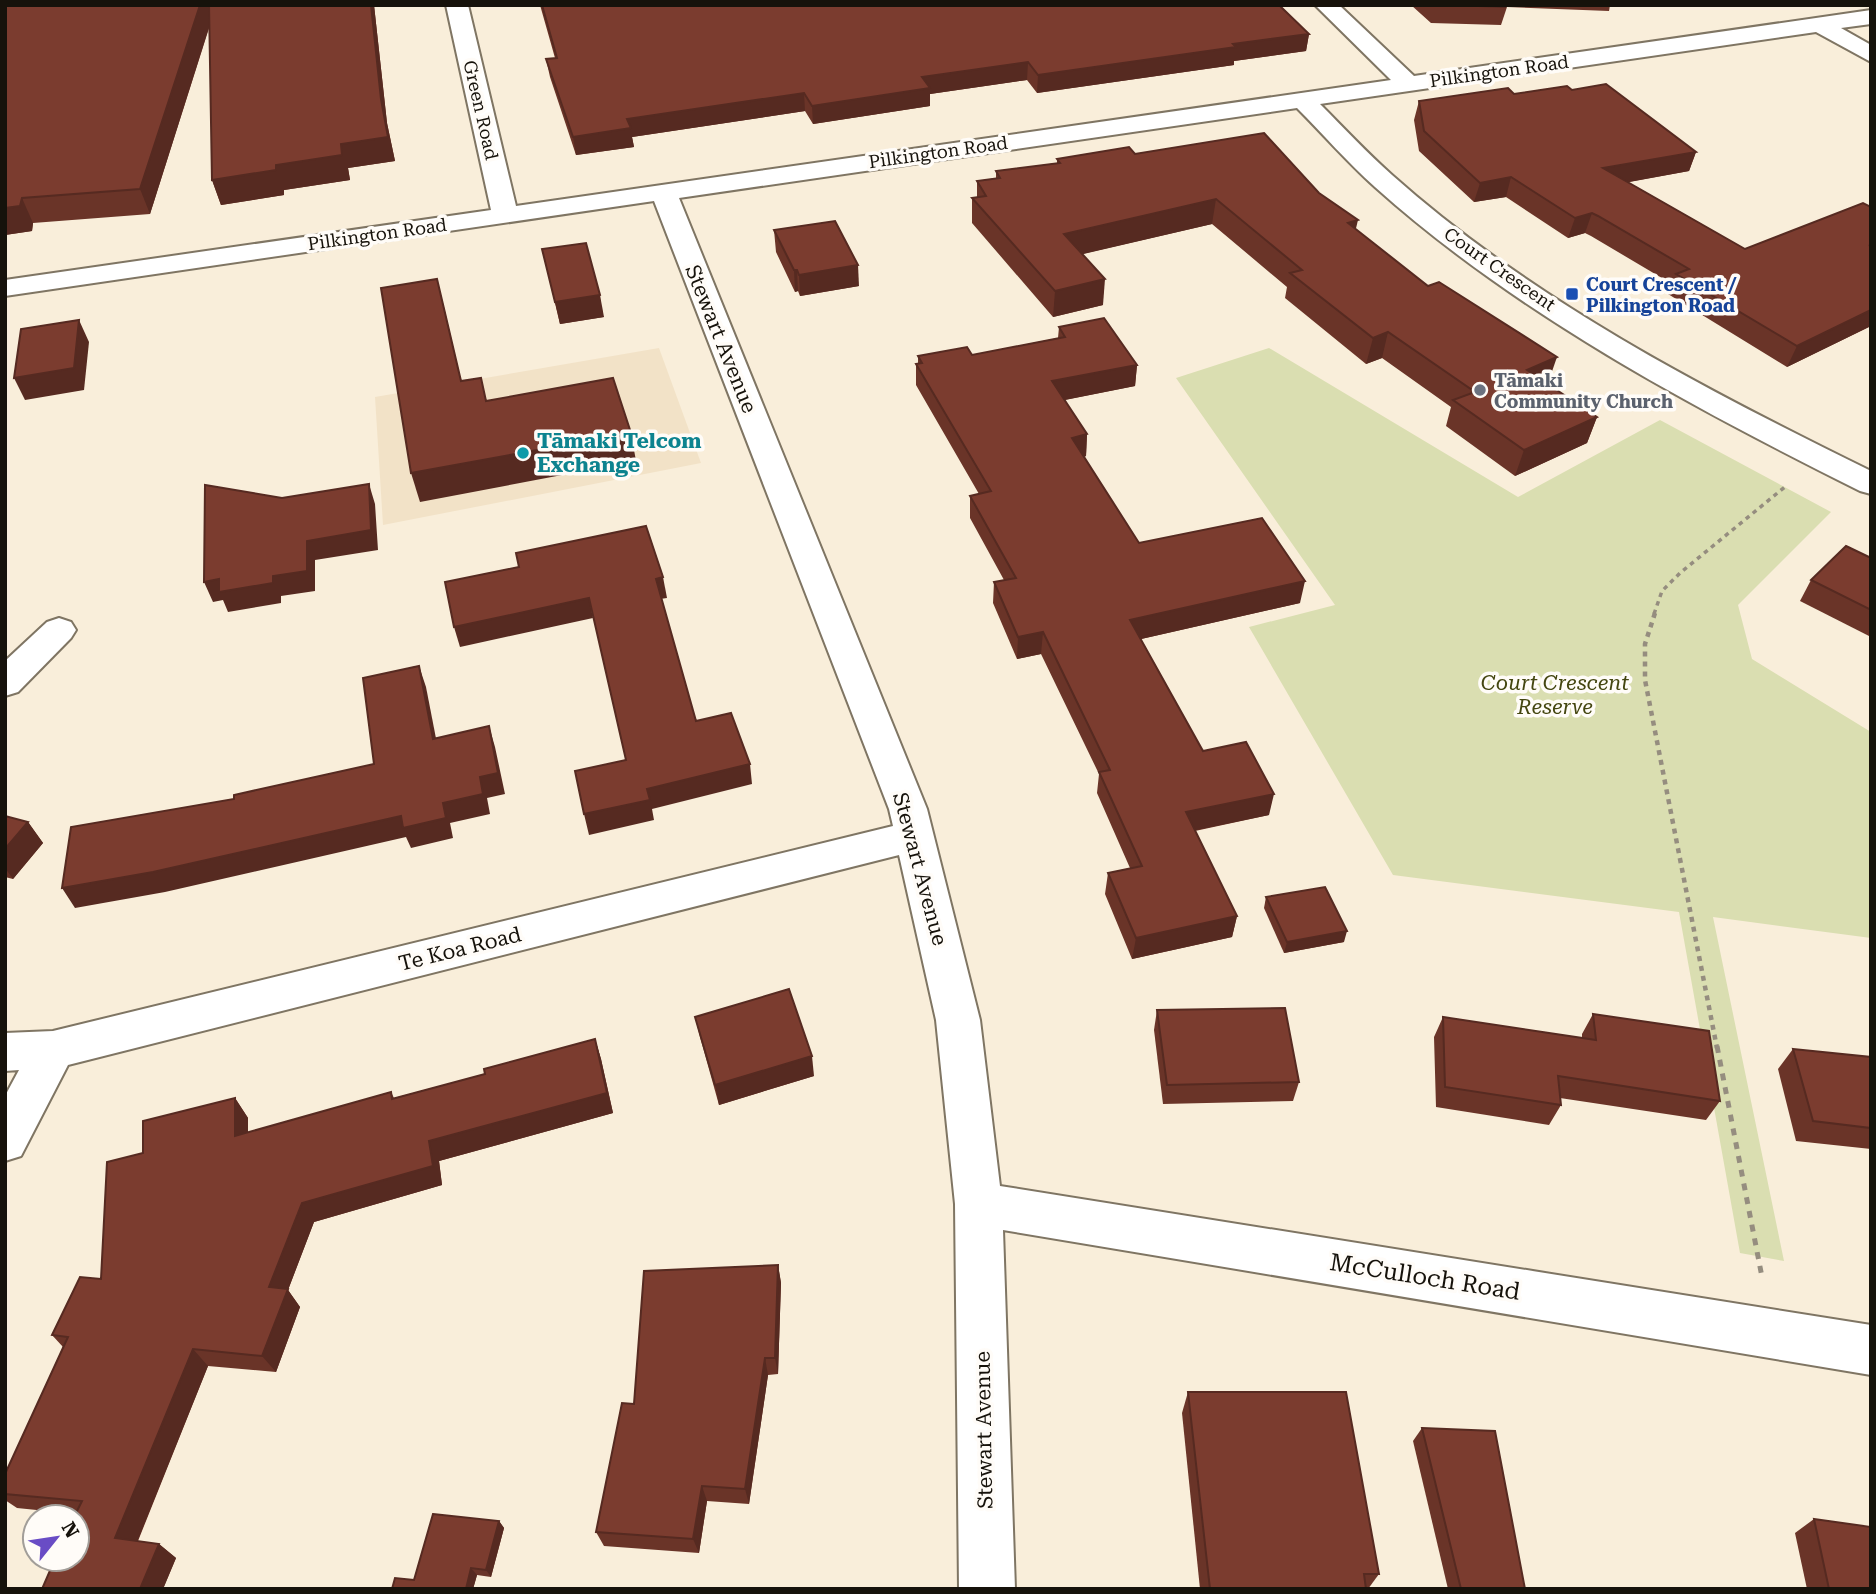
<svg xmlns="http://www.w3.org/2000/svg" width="1876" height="1594" font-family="'Roboto Serif',serif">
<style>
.built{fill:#f2e2c7}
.green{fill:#dadeb1}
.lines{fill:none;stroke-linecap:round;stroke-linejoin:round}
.minor-casing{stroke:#7f7563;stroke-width:4}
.path-far2{stroke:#958d7f;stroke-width:3.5;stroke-dasharray:4.5 4.5;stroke-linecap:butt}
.path-far1{stroke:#958d7f;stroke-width:4.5;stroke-dasharray:5 5;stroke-linecap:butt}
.path{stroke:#958d7f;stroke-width:5;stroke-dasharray:7 7;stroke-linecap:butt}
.minor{fill:#fff;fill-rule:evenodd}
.wall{fill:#6a3428}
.shaded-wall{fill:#562a21}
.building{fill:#7b3c2f;stroke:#562a21;stroke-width:2}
.transit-dot{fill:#1a4fb4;stroke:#fffcf8;stroke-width:2.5}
.worship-dot{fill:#6b7280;stroke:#fffcf8;stroke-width:2.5}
.culture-dot{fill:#0f9aa8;stroke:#fffcf8;stroke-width:2.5}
.labels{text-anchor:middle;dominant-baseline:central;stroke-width:7;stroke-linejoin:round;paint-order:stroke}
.far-street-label{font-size:18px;fill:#16120b;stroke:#fffcf8}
.far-transit-label{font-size:18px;font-weight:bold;fill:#164399;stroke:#fffcf8;text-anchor:start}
.far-worship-label{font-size:18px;font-weight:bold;fill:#5b616d;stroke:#fffcf8;text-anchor:start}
.street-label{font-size:21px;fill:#16120b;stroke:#fffcf8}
.culture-label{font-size:21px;font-weight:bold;fill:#0d838f;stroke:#fffcf8;text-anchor:start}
.park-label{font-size:21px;font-style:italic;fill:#444610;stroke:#fffcf8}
.near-street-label{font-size:24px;fill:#16120b;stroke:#fffcf8}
</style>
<rect width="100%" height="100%" fill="#f9eeda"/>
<!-- built -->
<polygon class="built" points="659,348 701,463 383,525 375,397"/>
<!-- green -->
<polygon class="green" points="1269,348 1518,497 1660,420 1831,512 1738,605 1752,659 1871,732 1871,938 1713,917 1784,1261 1740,1253 1679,912 1393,875 1249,627 1335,605 1176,378"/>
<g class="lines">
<!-- minor casing -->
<g class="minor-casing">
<g id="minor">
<path d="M446,5h22l48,201 875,-126 -76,-75h24l75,71 457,-66v14l-30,4 30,17v17l-55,-30 -496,72c24,24 47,49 72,71 140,125 312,214 479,296v23l-11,-3c-170,-85 -343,-177 -485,-304 -28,-25 -52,-53 -78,-79l-618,90 248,611 53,211 20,166 871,139v50l-868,-145 12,359h-56l-4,-385 -19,-184 -37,-165 -831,210 -47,91 -16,5v-65l14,-26 -14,1v-38l48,-2 840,-205 -4,-17 -235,-608 -649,95v-16l486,-70z"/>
<polygon points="59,618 71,622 76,630 71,638 18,692 5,696 5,661 47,622"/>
</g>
</g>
<!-- path-far2 -->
<polyline class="path-far2" points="1654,614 1662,591 1680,573 1786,486"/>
<!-- path-far1 -->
<polyline class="path-far1" points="1655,613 1645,644 1645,680 1717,1048"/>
<!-- path -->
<polyline class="path" points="1717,1046 1762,1277"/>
<!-- minor -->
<use href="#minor" class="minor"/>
</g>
<!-- wall -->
<g class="wall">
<polygon points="5,5 374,5 387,123 395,161 348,168 350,180 284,190 284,195 221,205 212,180 210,25 150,214 33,223 32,231 5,235"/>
<polygon points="540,5 1279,5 1309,34 1306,51 1234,61 1234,65 1037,93 1027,80 930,94 930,106 813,124 805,111 632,137 634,147 576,155 550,77 546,59 555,58"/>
<polygon points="1411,5 1610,5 1609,11 1507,7 1501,25 1431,23"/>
<polygon points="1572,90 1696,152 1689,171 1628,182 1745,249 1871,207 1871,326 1787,367 1668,294 1672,284 1591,236 1585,233 1568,238 1506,197 1474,202 1419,151 1414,120 1419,101"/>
<polygon points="1135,154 1319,193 1356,229 1548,383 1547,384 1597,417 1587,443 1515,476 1446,426 1451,407 1382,358 1366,364 1285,298 1287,287 1212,224 1082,254 1103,305 1053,317 972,223 972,198 977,197 977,181 996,178 996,171 1057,163 1057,159"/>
<polygon points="774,230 859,286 800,296 798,291 795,292 776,252"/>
<polygon points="542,249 604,317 560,324"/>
<polygon points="1059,327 1137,365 1135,386 1064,400 1087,434 1086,456 1084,457 1139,543 1300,603 1141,639 1203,751 1269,815 1195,831 1237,916 1232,937 1132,959 1105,894 1108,873 1130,868 1097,793 1099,774 1041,654 1017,659 993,603 994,582 1004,580 970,518 970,496 979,494 916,385 916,364 918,363 918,356 972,355 1058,338"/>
<polygon points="1871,558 1871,637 1800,601 1811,580"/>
<polygon points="5,816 28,822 43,843 13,879 5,877"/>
<polygon points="1266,897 1344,942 1284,953 1264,908"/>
<polygon points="1157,1010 1299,1082 1293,1101 1163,1104 1154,1030"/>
<polygon points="1593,1014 1720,1101 1706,1120 1560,1098 1561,1105 1549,1125 1436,1107 1434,1037 1443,1017 1582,1038 1582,1034"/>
<polygon points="695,1017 814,1076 719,1105 700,1037"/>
<polygon points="595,1039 601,1059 613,1113 439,1161 442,1185 314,1222 288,1290 300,1307 276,1372 208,1366 138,1541 159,1544 176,1558 163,1589 42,1589 55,1559 77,1559 77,1517 74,1517 76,1514 17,1508 5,1500 5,1474 63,1347 52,1335 80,1277 101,1279 107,1162 143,1153 143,1121 235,1098 248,1118 248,1133 391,1092 394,1098 485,1074 484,1069"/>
<polygon points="1793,1049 1871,1057 1871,1149 1796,1141 1778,1069"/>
<polygon points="778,1265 781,1283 778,1374 768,1375 749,1504 707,1501 699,1553 604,1546 596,1532 634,1404"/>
<polygon points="1188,1392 1379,1574 1368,1589 1200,1589 1182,1413"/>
<polygon points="1422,1428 1525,1589 1448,1589 1413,1441"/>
<polygon points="1814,1519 1871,1589 1807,1589 1795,1533"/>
<polygon points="499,1521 504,1528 491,1577 477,1575 473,1589 392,1589 414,1580"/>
</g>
<!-- shaded-wall -->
<g class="shaded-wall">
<polygon points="200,5 216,5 150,214 140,189"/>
<polygon points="371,5 374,5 387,123 395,161 348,168 350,180 284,190 284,195 221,205 212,180 276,165 341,144 381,99"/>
<polygon points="1309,34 1306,51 1234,61 1234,65 1037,93 1038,75 1233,44"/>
<polygon points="1028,62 1027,80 930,94 930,106 813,124 812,106 922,77"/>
<polygon points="804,93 805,111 632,137 634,147 576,155 573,137 627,119"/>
<polygon points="1696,152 1689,171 1597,188 1603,168"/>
<polygon points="1511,177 1506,197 1474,202 1480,183"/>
<polygon points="22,198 33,223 32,231 5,235 5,208"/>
<polygon points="1216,199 1212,224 1062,259 1064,234"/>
<polygon points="1592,213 1585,233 1568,238 1575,218"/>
<polygon points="1358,220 1352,245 1348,223"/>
<polygon points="858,265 859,286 800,296 799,275"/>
<polygon points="794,270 797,270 798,291 795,292"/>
<polygon points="437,279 444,307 468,410 461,381"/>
<polygon points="1105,279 1103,305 1053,317 1055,291"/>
<polygon points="600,295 604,317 560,324 555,302"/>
<polygon points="1871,310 1871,326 1787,367 1797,346"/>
<polygon points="79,320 89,342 84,390 25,400 14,378"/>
<polygon points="1388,332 1382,358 1366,364 1373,338"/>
<polygon points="1557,357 1548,383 1518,396 1527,370"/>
<polygon points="1137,365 1135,386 1050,403 1052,381"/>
<polygon points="1597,417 1587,443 1515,476 1524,450"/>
<polygon points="631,433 636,461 420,502 411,473"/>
<polygon points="1087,434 1086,456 1070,460 1072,438"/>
<polygon points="369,484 375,504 378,550 315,560 315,591 281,596 281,603 228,612 223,600 213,602 204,582 219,579 273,576 307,541"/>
<polygon points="663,577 667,598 660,599 656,579"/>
<polygon points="1305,581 1300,603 1128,642 1130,620"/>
<polygon points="589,598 593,618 460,647 454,627"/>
<polygon points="1043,632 1041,654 1017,659 1018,637"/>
<polygon points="419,666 426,687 440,759 433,739"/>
<polygon points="489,726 495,747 505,794 487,798 490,814 450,823 453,838 411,848 406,837 165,892 75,908 62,888 443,803 480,777"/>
<polygon points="750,764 752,784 652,809 654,820 589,835 584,814 647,789"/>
<polygon points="1274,794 1269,815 1182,833 1186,812"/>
<polygon points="28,822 43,843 13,879 5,868 5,849"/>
<polygon points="1237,916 1232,937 1132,959 1136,938"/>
<polygon points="1347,931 1344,942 1284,953 1287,942"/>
<polygon points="595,1039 601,1059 613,1113 439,1161 442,1185 314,1222 288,1290 300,1307 276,1372 262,1356 269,1287 302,1203 429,1141"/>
<polygon points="812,1056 814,1076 719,1105 715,1085"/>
<polygon points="235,1098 248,1118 248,1155 235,1136"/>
<polygon points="778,1265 781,1283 778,1374 775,1358"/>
<polygon points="193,1349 208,1366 133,1552 115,1538"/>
<polygon points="765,1358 768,1375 749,1504 745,1489"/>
<polygon points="702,1486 707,1501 699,1553 693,1539"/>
<polygon points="499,1521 504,1528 491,1577 486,1570"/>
<polygon points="159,1544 176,1558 163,1589 140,1589"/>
<polygon points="471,1568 477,1575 473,1589 466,1589"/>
</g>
<!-- building -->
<g class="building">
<polygon points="5,5 200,5 140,189 22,198 20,206 5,208"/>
<polygon points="209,5 371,5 381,99 388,137 341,144 342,155 276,165 276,170 212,180"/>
<polygon points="542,5 1279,5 1309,34 1233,44 1236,47 1038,75 1028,62 922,77 930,88 812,106 804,93 627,119 631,128 573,137 546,59 557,58"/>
<polygon points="1452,5 1505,5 1505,7"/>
<polygon points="1606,84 1696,152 1603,168 1745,249 1863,203 1871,207 1871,245 1869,245 1871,246 1871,310 1797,346 1676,274 1689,269 1598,216 1592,213 1575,218 1511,177 1480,183 1424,131 1419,101 1508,88 1514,94 1567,86 1572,90"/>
<polygon points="1264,133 1319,193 1358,220 1348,223 1428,286 1439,282 1557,357 1527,370 1597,417 1524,450 1453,400 1475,392 1388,332 1373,338 1290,273 1302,270 1216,199 1064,234 1105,279 1055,291 972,198 986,196 977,181 1000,178 996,171 1060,163 1057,159 1129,147 1135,154"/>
<polygon points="835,221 858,265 799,275 797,270 794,270 774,230"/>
<polygon points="586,243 600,295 555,302 542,249"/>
<polygon points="437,279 461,381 481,378 486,401 613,378 631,433 411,473 381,288"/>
<polygon points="1104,318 1137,365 1052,381 1087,434 1072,438 1139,543 1262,518 1305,581 1130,620 1203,751 1246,742 1274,794 1186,812 1237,916 1136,938 1108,873 1142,866 1099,772 1110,770 1043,632 1018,637 994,582 1016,578 970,496 991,491 916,364 922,363 918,356 967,347 972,355 1065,337 1059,327"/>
<polygon points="79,320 74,368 14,378 21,329"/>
<polygon points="369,484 371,530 307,541 307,571 273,576 273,583 219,592 219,579 204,582 205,485 282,498"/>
<polygon points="646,526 663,577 656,579 696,721 731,713 750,764 647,789 650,800 584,814 575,771 626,760 589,598 454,627 445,582 519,567 516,553"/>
<polygon points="1846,546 1871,558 1871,610 1811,580"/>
<polygon points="419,666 433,739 489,726 498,773 480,777 483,794 443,803 446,818 403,828 401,816 153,872 62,888 71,827 234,799 234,795 374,764 363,678"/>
<polygon points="5,816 28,822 5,849"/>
<polygon points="1325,887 1347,931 1287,942 1266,897"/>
<polygon points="789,989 812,1056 715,1085 695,1017"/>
<polygon points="1285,1008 1299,1082 1167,1085 1157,1010"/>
<polygon points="1593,1014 1709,1031 1720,1101 1558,1076 1561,1105 1445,1087 1443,1017 1596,1040"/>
<polygon points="595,1039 607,1093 429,1141 433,1166 302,1203 269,1287 288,1289 262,1356 193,1349 115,1538 159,1544 140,1589 42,1589 55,1559 77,1559 77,1517 74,1517 82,1501 5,1494 5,1474 68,1337 52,1335 80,1277 101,1279 107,1162 143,1153 143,1121 235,1098 235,1136 391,1092 392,1099 485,1074 484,1069"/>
<polygon points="1793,1049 1871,1057 1871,1128 1813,1121"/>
<polygon points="778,1265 775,1358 765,1358 745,1489 702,1486 693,1539 596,1532 622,1403 634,1404 644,1271"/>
<polygon points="1188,1392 1346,1392 1379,1574 1364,1574 1366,1589 1210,1589"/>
<polygon points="1422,1428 1495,1431 1525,1589 1461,1589"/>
<polygon points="433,1514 499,1521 486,1570 471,1568 466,1589 392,1589 395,1578 414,1580"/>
<polygon points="1814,1519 1871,1527 1871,1589 1829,1589"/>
</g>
<!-- markers -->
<rect class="transit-dot" x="1565" y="287" width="14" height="14" rx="3.5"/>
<circle class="worship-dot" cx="1480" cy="390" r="7"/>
<circle class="culture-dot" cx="523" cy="453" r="7"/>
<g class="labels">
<!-- far-street labels -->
<g class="far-street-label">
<text transform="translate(1499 71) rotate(-8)">Pilkington Road</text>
<text transform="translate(481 110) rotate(77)">Green Road</text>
<text transform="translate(938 152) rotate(-8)">Pilkington Road</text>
<text transform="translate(377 234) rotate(-8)">Pilkington Road</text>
<text transform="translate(1500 269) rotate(35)">Court Crescent</text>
</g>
<!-- far-transit labels -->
<g class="far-transit-label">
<text x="1586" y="284">Court Crescent /<tspan x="1586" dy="21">Pilkington Road</tspan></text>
</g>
<!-- far-worship labels -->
<g class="far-worship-label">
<text x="1494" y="380">Tāmaki<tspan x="1494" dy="21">Community Church</tspan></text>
</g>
<!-- street labels -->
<g class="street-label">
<text transform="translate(721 339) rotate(68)">Stewart Avenue</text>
<text transform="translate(920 869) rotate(75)">Stewart Avenue</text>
<text transform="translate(460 949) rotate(-14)">Te Koa Road</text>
<text transform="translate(984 1430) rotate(-91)">Stewart Avenue</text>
</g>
<!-- culture labels -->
<g class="culture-label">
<text x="537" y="441">Tāmaki Telcom<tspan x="537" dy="24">Exchange</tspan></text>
</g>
<!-- park labels -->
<g class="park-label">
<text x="1555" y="683">Court Crescent<tspan x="1555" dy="24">Reserve</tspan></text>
</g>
<!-- near-street labels -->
<g class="near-street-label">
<text transform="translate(1425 1277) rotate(9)">McCulloch Road</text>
</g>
</g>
<!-- border -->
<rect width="1876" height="1594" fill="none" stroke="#16120b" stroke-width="14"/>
<!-- north arrow -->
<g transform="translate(56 1538) rotate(60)"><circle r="33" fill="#fffcf8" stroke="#a29e99" stroke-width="2"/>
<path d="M0-5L12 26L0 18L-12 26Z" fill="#694cc5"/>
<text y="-10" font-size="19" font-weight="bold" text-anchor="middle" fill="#16120b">N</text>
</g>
</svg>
